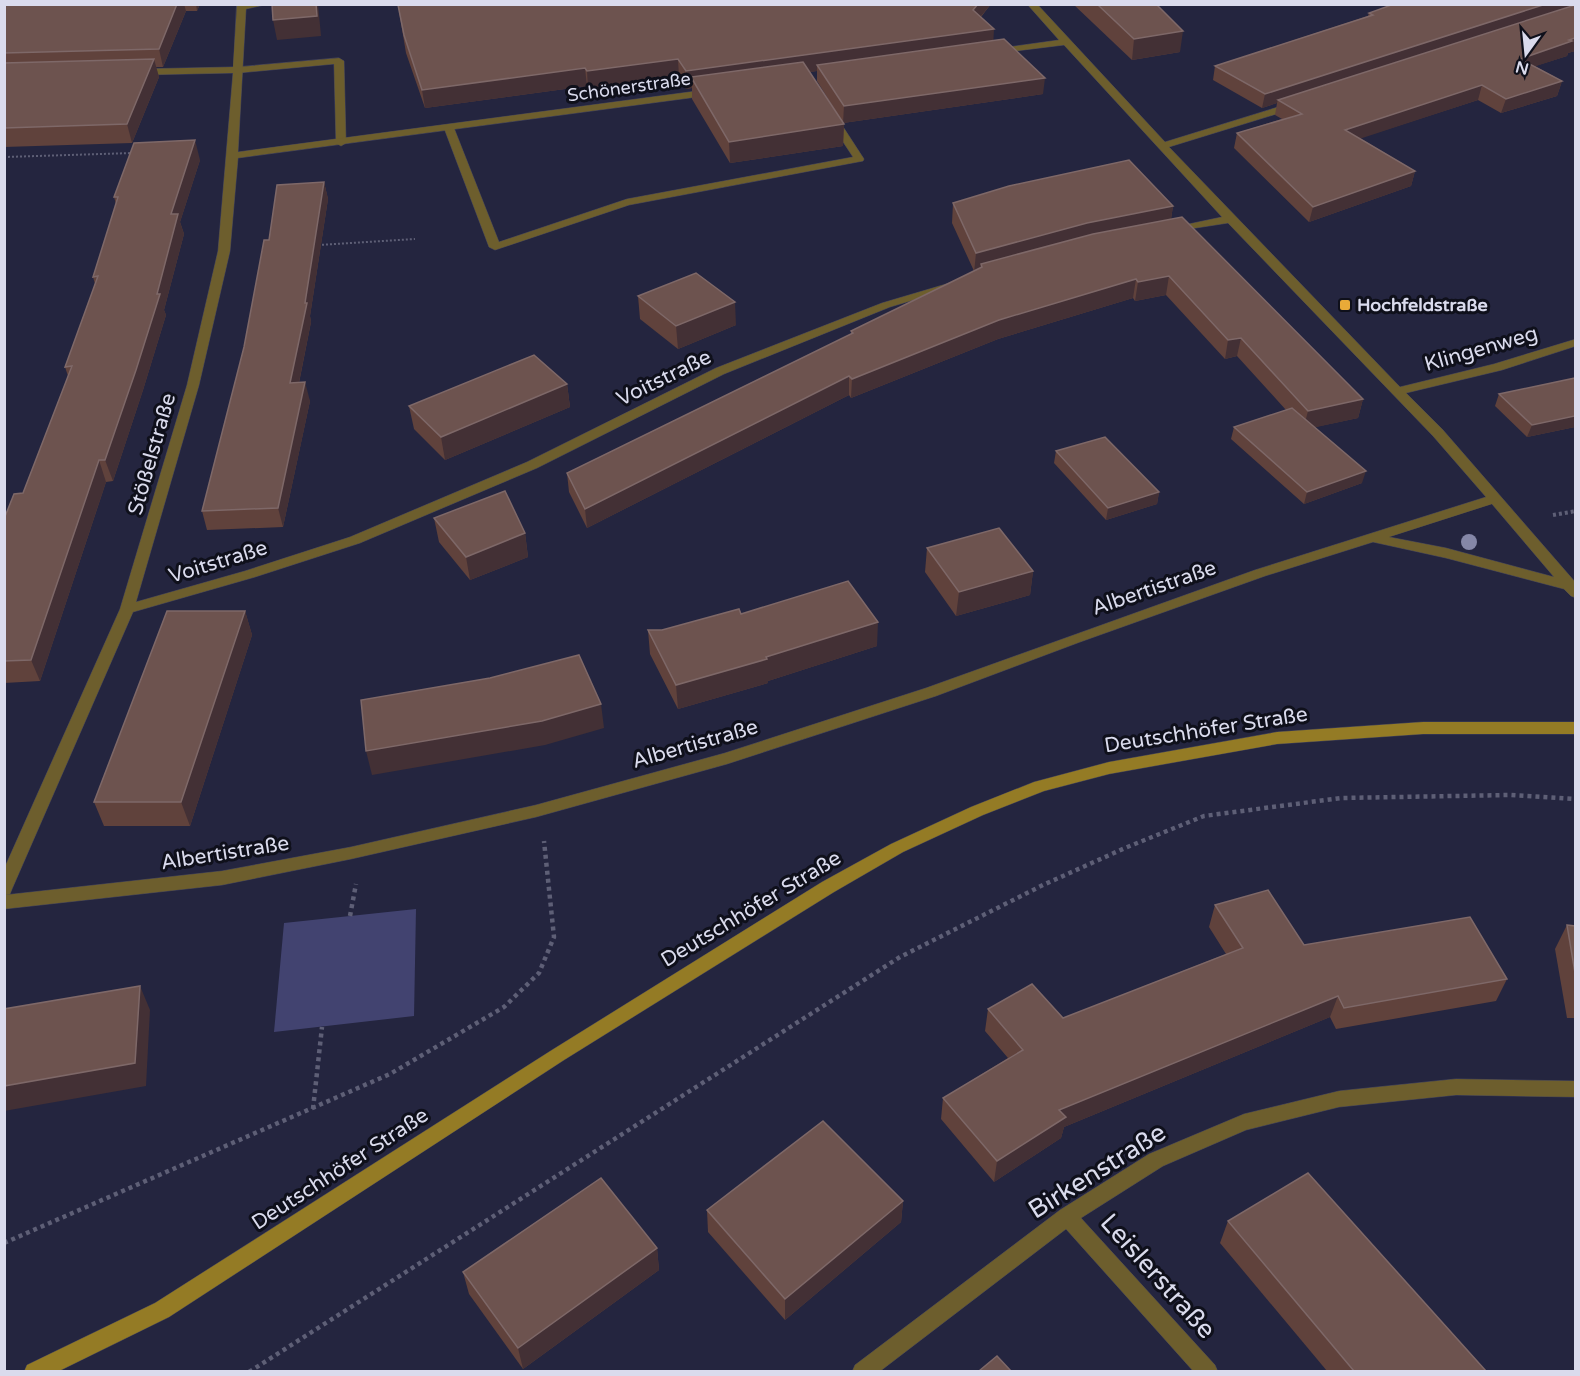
<svg xmlns="http://www.w3.org/2000/svg" width="1580" height="1376" font-family="'Varela Round',sans-serif">
<style>
.green{fill:#424370}
.lines{fill:none;stroke-linecap:round;stroke-linejoin:round}
.service-casing{stroke:#41425b;stroke-width:1}
.minor-casing{stroke:#41425b;stroke-width:1}
.secondary-casing{stroke:#41425b;stroke-width:1}
.path-far2{stroke:#5e5f76;stroke-width:2;stroke-dasharray:2 2;stroke-linecap:butt}
.path-far1{stroke:#5e5f76;stroke-width:4;stroke-dasharray:3 3;stroke-linecap:butt}
.path{stroke:#5e5f76;stroke-width:4.5;stroke-dasharray:4 4;stroke-linecap:butt}
.service{fill:#6d5e2d;fill-rule:evenodd}
.minor{fill:#6d5e2d;fill-rule:evenodd}
.secondary{fill:#947b25;fill-rule:evenodd}
.tree{fill:#8587a7}
.wall{fill:#60423c}
.shaded-wall{fill:#433035}
.building{fill:#6d534f;stroke:#7e6868;stroke-width:1.5}
.poi-dot{fill:#e9aa38;stroke:#0f101b;stroke-width:2}
.labels{text-anchor:middle;dominant-baseline:central;stroke-width:6;stroke-linejoin:round;paint-order:stroke}
.far-street-label{font-size:18px;fill:#dadbed;stroke:#0f101b}
.far-poi-label{font-size:18px;font-weight:bold;fill:#dadbed;stroke:#0f101b;text-anchor:start}
.street-label{font-size:21px;fill:#dadbed;stroke:#0f101b}
.near-street-label{font-size:26px;fill:#dadbed;stroke:#0f101b}
</style>
<rect width="100%" height="100%" fill="#24253f"/>
<!-- green -->
<polygon class="green" points="416,909 414,1016 274,1032 284,923"/>
<g class="lines">
<!-- service casing -->
<g class="service-casing">
<g id="service">
<polygon points="339,58 344,61 346,143 341,146 336,143 334,64 238,73 233,70 238,67"/>
<polygon points="833,116 838,119 864,159 863,161 629,205 495,250 489,247 444,128 449,125 454,128 499,242 627,199 853,157 828,119"/>
</g>
</g>
<!-- minor casing -->
<g class="minor-casing">
<g id="minor">
<path d="M237,4h32l-23,5 -8,143 474,-63 5,3 -5,3 -474,63 -8,93 -31,134 -63,217 109,-31 105,-34 177,-75 189,-94 166,-65 71,-21 6,3 -2,2 -67,20 -166,67 -187,94 -177,75 -105,34 -122,35 -121,277 -2,5 -5,1 217,-24 129,-24 185,-42 189,-52 201,-65 329,-118 231,-73 -53,-61 -205,-213 -58,9v-4l52,-11 -158,-172 -73,9 -2,-2 5,-3 65,-9 -32,-36h10l128,138 126,-39h8v4l-130,40 231,240 94,-23 82,-25v7l-74,24 -96,23 37,37 133,153v15l-5,-2 -7,-7 -118,-31 -73,-16 -108,34 -185,66 -144,54 -209,68 -191,53 -185,42 -129,26 -218,24v-40l116,-260 67,-224 31,-134 15,-178 -94,2 -5,-3 5,-3 94,-2zM1492,504l62,73 -108,-29 -57,-11z"/>
<polygon points="1456,1079 1576,1081 1576,1097 1456,1095 1339,1107 1246,1130 1163,1166 1081,1218 1215,1365 1218,1372 1194,1372 1066,1229 879,1372 852,1372 855,1365 1060,1210 1149,1154 1244,1114 1339,1091"/>
</g>
</g>
<!-- secondary casing -->
<g class="secondary-casing">
<polygon id="secondary" points="1423,722 1576,722 1576,734 1423,734 1277,744 1109,774 1044,791 983,815 903,852 834,892 564,1060 169,1317 57,1372 24,1372 27,1365 155,1303 552,1050 822,882 891,844 971,807 1034,782 1109,762 1277,732"/>
</g>
<!-- path-far2 -->
<g class="path-far2">
<polyline points="4,157 133,153"/>
<polyline points="318,245 415,239"/>
</g>
<!-- path-far1 -->
<polyline class="path-far1" points="1553,515 1576,511"/>
<!-- path -->
<g class="path">
<polyline points="350,916 356,884"/>
<polyline points="313,1109 322,1027"/>
<polyline points="4,1243 390,1074 504,1007 539,973 554,937 544,841"/>
<polyline points="249,1372 900,957 1043,885 1125,848 1204,816 1341,798 1510,795 1576,799"/>
</g>
<!-- service -->
<use href="#service" class="service"/>
<!-- minor -->
<use href="#minor" class="minor"/>
<!-- secondary -->
<use href="#secondary" class="secondary"/>
</g>
<!-- trees -->
<circle class="tree" cx="1469" cy="542" r="8"/>
<!-- wall -->
<g class="wall">
<polygon points="6,4 200,4 197,11 186,11 163,67 156,67 159,77 132,143 4,147 4,7"/>
<polygon points="991,4 981,17 993,41 1043,94 843,123 817,81 817,71 809,72 844,124 843,146 730,163 692,99 692,88 686,89 679,77 588,89 587,86 425,108 406,53 398,5"/>
<polygon points="1073,4 1156,4 1180,52 1132,60"/>
<polygon points="1575,4 1575,51 1568,53 1567,56 1535,66 1562,81 1557,96 1501,113 1478,100 1360,138 1415,171 1411,186 1309,222 1234,148 1237,133 1282,119 1275,115 1277,103 1262,108 1213,80 1215,66 1368,16 1369,13"/>
<polygon points="200,160 180,222 184,234 164,310 166,315 143,390 113,481 106,482 40,681 4,683 4,519 23,493 68,376 65,367 95,284 93,277 116,204 114,197"/>
<polygon points="324,182 328,199 310,316 311,322 299,383 310,401 283,527 207,530 202,511 244,347"/>
<polygon points="953,203 1173,206 1171,219 1363,399 1358,418 1315,427 1362,483 1304,504 1231,439 1234,427 1286,410 1237,356 1225,359 1166,295 1135,301 1133,298 998,339 851,398 849,395 587,528 569,492 567,473 851,334 851,331 974,271 952,223"/>
<polygon points="638,296 736,325 678,349 640,319"/>
<polygon points="1575,378 1575,427 1527,437 1495,406 1499,394"/>
<polygon points="567,384 570,407 445,460 414,429 409,406"/>
<polygon points="1056,451 1159,492 1157,504 1106,520 1054,463"/>
<polygon points="434,518 525,533 528,557 470,580 439,542"/>
<polygon points="927,548 1033,571 1030,595 956,616 925,572"/>
<polygon points="245,611 252,635 190,826 104,826 94,802"/>
<polygon points="741,614 877,646 768,681 768,683 678,709 650,654 648,630 662,630"/>
<polygon points="1215,905 1304,945 1507,979 1496,1001 1336,1029 1330,1017 1064,1127 1061,1138 994,1182 941,1119 943,1098 1008,1058 985,1031 988,1009 1063,1018 1226,954 1209,927"/>
<polygon points="1567,925 1575,926 1575,1018 1567,1018 1555,949"/>
<polygon points="903,1201 901,1222 785,1320 708,1232 707,1210"/>
<polygon points="1228,1221 1486,1371 1327,1371 1220,1243"/>
<polygon points="657,1248 659,1270 523,1369 469,1294 463,1272"/>
</g>
<!-- shaded-wall -->
<g class="shaded-wall">
<polygon points="177,4 184,4 186,11 163,67 159,49"/>
<polygon points="196,4 200,4 197,11"/>
<polygon points="316,4 318,4 321,36 277,40 273,20"/>
<polygon points="978,4 991,4 972,27 973,10"/>
<polygon points="1546,4 1575,4 1575,8 1278,100 1277,103 1262,108 1265,94"/>
<polygon points="994,29 993,47 817,65 817,71 697,87 691,77 692,88 686,89 686,71"/>
<polygon points="1183,31 1180,52 1132,60 1134,39"/>
<polygon points="1575,38 1575,51 1568,53 1567,56 1515,73 1520,59"/>
<polygon points="154,59 159,77 132,143 127,124"/>
<polygon points="678,59 679,77 588,89 587,71"/>
<polygon points="585,68 587,86 425,108 422,90"/>
<polygon points="1045,78 1043,94 843,123 844,106"/>
<polygon points="1562,81 1557,96 1501,113 1506,99"/>
<polygon points="1482,85 1478,100 1341,145 1345,130"/>
<polygon points="844,124 843,146 730,163 729,142"/>
<polygon points="195,140 200,160 180,222 184,234 164,310 166,315 143,390 113,481 105,460 157,294 171,214"/>
<polygon points="1415,171 1411,186 1309,222 1313,207"/>
<polygon points="324,182 328,199 310,316 311,322 295,402 290,383 305,303"/>
<polygon points="1173,206 1170,225 982,267 981,264 980,271 974,273 976,253 1087,223"/>
<polygon points="1169,276 1166,295 1135,301 1138,282"/>
<polygon points="1136,279 1133,298 998,339 851,398 852,379 999,320"/>
<polygon points="735,302 736,325 678,349 676,326"/>
<polygon points="1241,338 1237,356 1225,359 1228,340"/>
<polygon points="849,376 849,395 587,528 585,509"/>
<polygon points="305,382 310,401 283,527 278,508"/>
<polygon points="567,384 570,407 445,460 441,437"/>
<polygon points="1363,399 1358,418 1303,430 1308,411"/>
<polygon points="1575,416 1575,427 1527,437 1532,425"/>
<polygon points="99,460 106,482 40,681 31,660"/>
<polygon points="1366,471 1362,483 1304,504 1307,492"/>
<polygon points="1159,492 1157,504 1106,520 1108,508"/>
<polygon points="525,533 528,557 470,580 466,557"/>
<polygon points="1033,571 1030,595 956,616 959,592"/>
<polygon points="245,611 252,635 190,826 181,802"/>
<polygon points="878,622 877,646 768,681 768,683 678,709 676,685"/>
<polygon points="601,704 604,728 545,745 372,775 366,751"/>
<polygon points="140,986 150,1010 146,1086 4,1111 4,1086"/>
<polygon points="1338,996 1330,1017 1064,1127 1061,1138 994,1182 997,1161 1059,1110"/>
<polygon points="903,1201 901,1222 785,1320 785,1299"/>
<polygon points="657,1248 659,1270 523,1369 518,1348"/>
</g>
<!-- building -->
<g class="building">
<polygon points="6,4 177,4 159,49 4,53 4,7"/>
<polygon points="272,4 316,4 317,16 273,20"/>
<polygon points="978,4 973,10 994,29 686,71 678,59 587,71 585,68 422,90 404,35 398,5"/>
<polygon points="1097,4 1156,4 1183,31 1134,39"/>
<polygon points="1394,4 1546,4 1265,94 1215,66 1373,15 1369,13"/>
<polygon points="1575,5 1575,38 1569,40 1572,41 1520,59 1562,81 1506,99 1482,85 1345,130 1415,171 1313,207 1237,133 1302,114 1278,100"/>
<polygon points="1004,39 1045,78 844,106 817,65"/>
<polygon points="154,59 127,124 4,128 4,63"/>
<polygon points="803,62 844,124 729,142 691,77"/>
<polygon points="195,140 171,214 178,214 157,294 160,294 136,370 105,460 99,460 31,660 4,661 4,519 14,494 23,493 72,366 65,367 98,276 93,277 118,197 114,197 134,143"/>
<polygon points="1129,160 1173,206 1087,223 976,253 953,203 1009,186"/>
<polygon points="324,182 305,303 307,303 290,383 305,382 278,508 202,511 244,347 264,240 269,240 277,185"/>
<polygon points="1182,217 1363,399 1308,411 1241,338 1228,340 1169,276 1138,282 1136,279 999,320 852,379 849,376 585,509 567,473 853,333 851,331 982,267 981,264 1093,234"/>
<polygon points="696,273 735,302 676,326 638,296"/>
<polygon points="534,355 567,384 441,437 409,406"/>
<polygon points="1575,378 1575,416 1532,425 1499,394"/>
<polygon points="1292,408 1366,471 1307,492 1234,427"/>
<polygon points="1105,437 1159,492 1108,508 1056,451"/>
<polygon points="505,491 525,533 466,557 434,518"/>
<polygon points="999,528 1033,571 959,592 927,548"/>
<polygon points="848,581 878,622 766,657 767,659 676,685 648,630 662,630 739,609 741,614"/>
<polygon points="167,611 245,611 181,802 94,802"/>
<polygon points="579,655 601,704 542,721 366,751 361,700 490,678"/>
<polygon points="1268,890 1304,945 1470,917 1507,979 1344,1008 1338,996 1059,1110 1066,1117 997,1161 943,1098 1023,1050 988,1009 1032,984 1063,1018 1243,948 1215,905"/>
<polygon points="1567,925 1575,926 1575,973"/>
<polygon points="140,986 135,1063 4,1086 4,1009"/>
<polygon points="823,1121 903,1201 785,1299 707,1210"/>
<polygon points="1308,1173 1486,1371 1354,1371 1228,1221"/>
<polygon points="601,1178 657,1248 518,1348 463,1272"/>
<polygon points="997,1356 1011,1371 979,1371"/>
</g>
<!-- markers -->
<rect class="poi-dot" x="1339" y="299" width="12" height="12" rx="3"/>
<g class="labels">
<!-- far-street labels -->
<g class="far-street-label">
<text transform="translate(629 87) rotate(-8)">Schönerstraße</text>
</g>
<!-- far-poi labels -->
<g class="far-poi-label">
<text x="1357" y="305">Hochfeldstraße</text>
</g>
<!-- street labels -->
<g class="street-label">
<text transform="translate(1481 349) rotate(-16)">Klingenweg</text>
<text transform="translate(664 378) rotate(-26)">Voitstraße</text>
<text transform="translate(152 454) rotate(-74)">Stößelstraße</text>
<text transform="translate(218 562) rotate(-17)">Voitstraße</text>
<text transform="translate(1154 588) rotate(-19)">Albertistraße</text>
<text transform="translate(1206 730) rotate(-9)">Deutschhöfer Straße</text>
<text transform="translate(695 744) rotate(-16)">Albertistraße</text>
<text transform="translate(225 853) rotate(-9)">Albertistraße</text>
<text transform="translate(751 909) rotate(-31)">Deutschhöfer Straße</text>
<text transform="translate(340 1169) rotate(-33)">Deutschhöfer Straße</text>
</g>
<!-- near-street labels -->
<g class="near-street-label">
<text transform="translate(1097 1171) rotate(-32)">Birkenstraße</text>
<text transform="translate(1158 1276) rotate(48)">Leislerstraße</text>
</g>
</g>
<!-- border -->
<rect width="1580" height="1376" fill="none" stroke="#dadbed" stroke-width="12"/>
<!-- north arrow -->
<g transform="translate(1526 54) rotate(195)" stroke="#0f101b" stroke-width="4.5" paint-order="stroke">
<path d="M0-4.5L10 22L0 15L-10 22Z" fill="#dadbed"/>
<text y="-9" font-size="16" font-weight="bold" text-anchor="middle" fill="#dadbed">N</text>
</g>
</svg>
